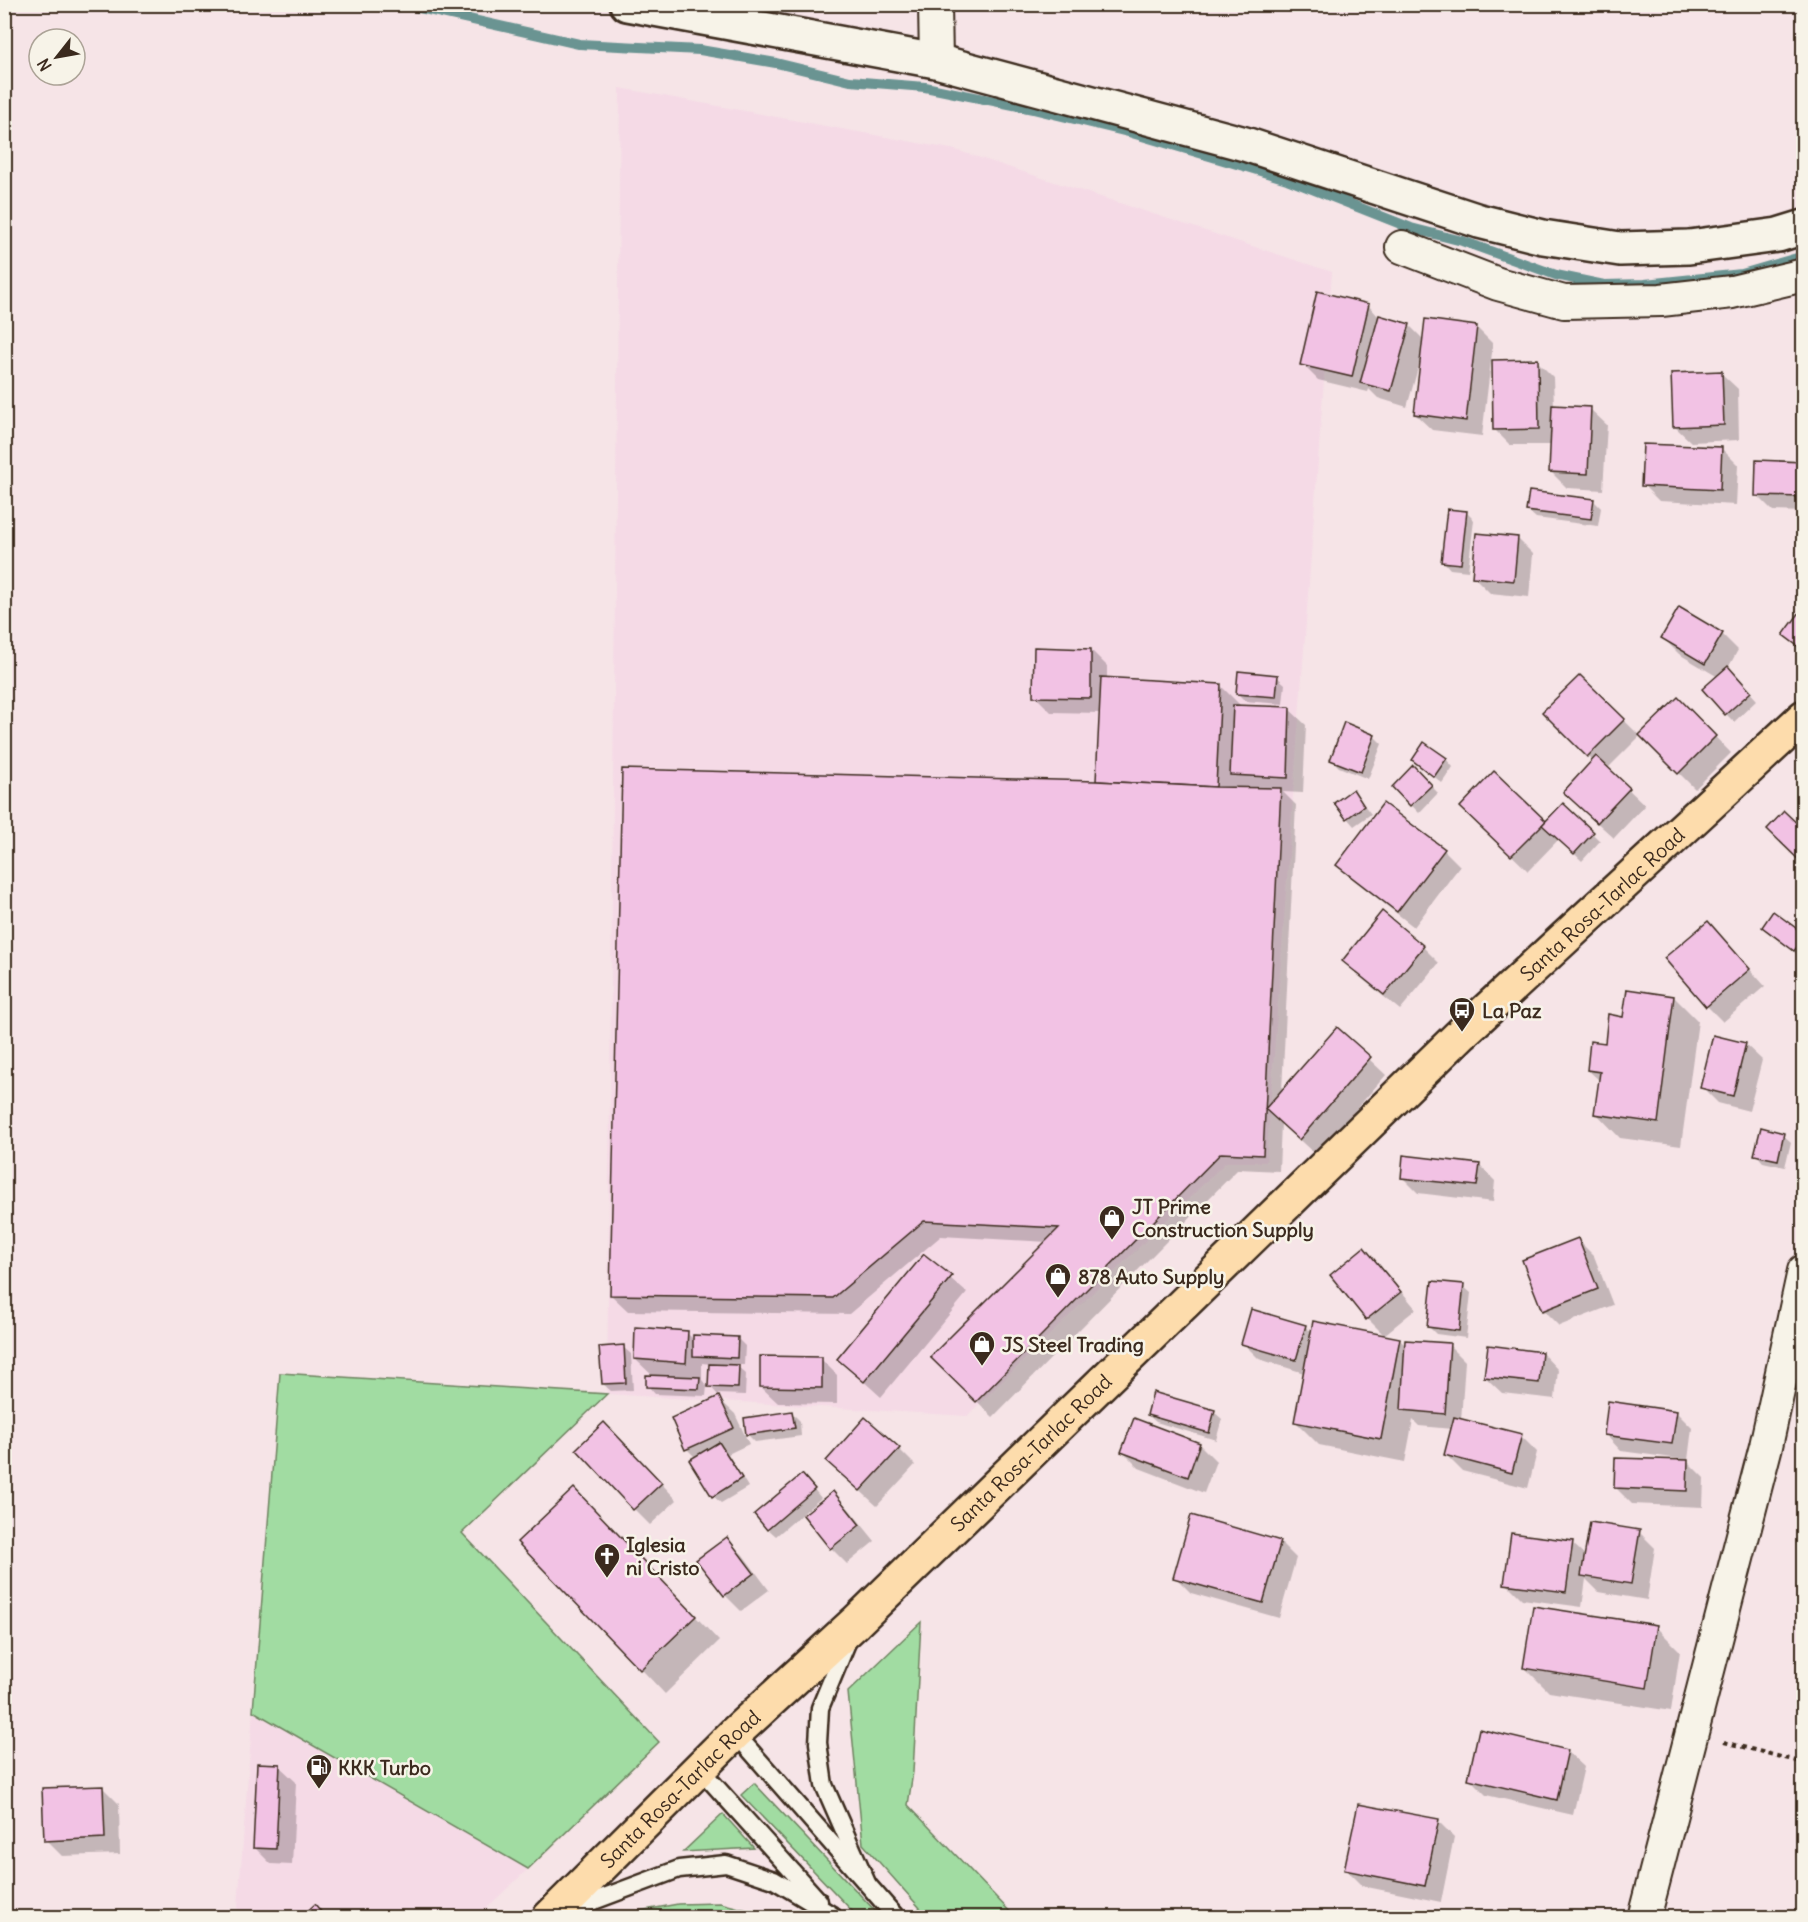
<svg xmlns="http://www.w3.org/2000/svg" width="1808" height="1922" font-family="Delius,sans-serif">
<style>
.built{fill:#f5dae6}
.green{fill:#a1dca2;stroke:#6e8360;stroke-width:1.5}
.shadow{fill:#0003}
.lines{fill:none;stroke-linecap:round;stroke-linejoin:round}
.stream{stroke:#6a9492;stroke-width:10}
.building{fill:#f2c2e4;stroke:#3b2a1e;stroke-width:1.5}
.lane-casing{stroke:#3b2a1e;stroke-width:21}
.street-casing{stroke:#3b2a1e;stroke-width:36}
.secondary-casing{stroke:#3b2a1e;stroke-width:38}
.highway-casing{stroke:#3b2a1e;stroke-width:38}
.path{stroke:#3b2a1e;stroke-width:4;stroke-dasharray:4.5 4.5;stroke-linecap:butt}
.lane{stroke:#f7f3e8;stroke-width:16}
.street{stroke:#f7f3e8;stroke-width:32}
.secondary{stroke:#f7f3e8;stroke-width:33}
.highway{stroke:#fddcac;stroke-width:33}
.labels{text-anchor:middle;dominant-baseline:central;stroke-width:5;stroke-linejoin:round;paint-order:stroke}
.street-label{font-size:20px;fill:#3b2a1e;stroke:#f7f3e8}
.poi-label{font-size:20px;font-weight:bold;fill:#3b2a1e;stroke:#f7f3e8;text-anchor:start}
</style>
<rect width="100%" height="100%" fill="#f6e4e7"/>
<filter id="ink" filterUnits="userSpaceOnUse"><feTurbulence type="fractalNoise" baseFrequency=".0167" numOctaves="2"/><feDisplacementMap in="SourceGraphic" scale="12" xChannelSelector="R" yChannelSelector="G"/><feConvolveMatrix kernelMatrix="1 2 1 2 8 2 1 2 1" color-interpolation-filters="sRGB"/></filter>
<g filter="url(#ink)">
<!-- built -->
<g class="built">
<polygon points="620,88 956,150 1332,272 1266,1162 1226,1162 967,1416 607,1394"/>
<polygon points="253,1711 528,1869 477,1917 237,1918"/>
</g>
<!-- green -->
<g class="green">
<polygon points="280,1373 607,1394 462,1533 659,1742 528,1869 253,1711"/>
<polygon points="921,1622 913,1772 908,1805 1015,1917 928,1917 863,1844 848,1692"/>
<polygon points="754,1783 881,1917 858,1917 741,1795"/>
<polygon points="723,1814 754,1848 683,1852"/>
<polygon points="720,1903 755,1912 768,1917 615,1917 617,1915 678,1904"/>
</g>
<!-- shadow -->
<g class="shadow">
<polygon points="805,4 843,4 843,10 810,10"/>
<polygon points="1368,305 1379,317 1409,325 1424,340 1477,328 1493,344 1482,436 1432,430 1415,414 1422,361 1420,361 1407,407 1378,398 1369,389 1368,392 1318,380 1302,364"/>
<polygon points="1537,361 1553,377 1554,407 1590,409 1607,425 1603,490 1567,488 1551,472 1552,445 1510,445 1494,429"/>
<polygon points="1721,373 1738,389 1739,440 1691,442 1674,426"/>
<polygon points="1722,449 1738,465 1736,505 1659,501 1643,485"/>
<polygon points="1804,463 1804,512 1773,511 1757,495"/>
<polygon points="1593,500 1601,508 1598,526 1536,518 1528,511"/>
<polygon points="1466,512 1474,520 1468,571 1450,569 1443,561"/>
<polygon points="1517,538 1533,554 1529,597 1490,593 1474,577"/>
<polygon points="1722,634 1738,650 1728,668 1757,700 1734,722 1726,714 1718,677 1679,654 1663,638"/>
<polygon points="1091,650 1107,666 1107,679 1221,686 1242,707 1289,709 1306,725 1303,793 1283,792 1296,805 1282,1091 1337,1029 1386,1075 1316,1155 1281,1123 1279,1171 1238,1169 993,1417 932,1357 1048,1242 941,1236 849,1314 628,1311 611,1295 1097,783 1101,713 1051,712 1035,696"/>
<polygon points="1277,677 1285,684 1283,704 1245,701 1237,693"/>
<polygon points="1580,677 1640,736 1607,769 1645,805 1614,838 1581,808 1593,761 1544,712"/>
<polygon points="1678,699 1731,753 1695,789 1641,735"/>
<polygon points="1374,736 1382,744 1368,779 1339,767 1331,759"/>
<polygon points="1446,759 1453,767 1442,783 1414,760"/>
<polygon points="1413,767 1438,793 1419,813 1394,787"/>
<polygon points="1353,791 1371,814 1354,826 1347,818"/>
<polygon points="1563,805 1600,841 1582,861 1559,839 1528,871 1462,807 1546,823"/>
<polygon points="1444,850 1460,866 1414,927 1354,880 1338,864"/>
<polygon points="1708,923 1765,986 1723,1022 1707,1006"/>
<polygon points="1764,927 1804,936 1802,958 1771,934"/>
<polygon points="1423,947 1439,963 1400,1010 1360,977 1344,961"/>
<polygon points="1674,997 1698,1021 1681,1146 1620,1138 1596,1113 1600,1081 1588,1070 1625,1018"/>
<polygon points="1745,1044 1762,1060 1749,1111 1718,1103 1702,1087"/>
<polygon points="1783,1135 1791,1142 1785,1167 1763,1162 1756,1154"/>
<polygon points="1479,1165 1495,1181 1493,1202 1418,1193 1402,1177"/>
<polygon points="1578,1240 1594,1256 1613,1305 1559,1326 1543,1310"/>
<polygon points="1364,1249 1380,1265 1416,1309 1384,1335 1368,1319 1332,1275"/>
<polygon points="925,1256 967,1293 881,1397 839,1359"/>
<polygon points="1463,1286 1471,1293 1466,1338 1436,1334 1429,1327"/>
<polygon points="1314,1323 1400,1340 1406,1346 1449,1345 1465,1361 1461,1421 1521,1436 1537,1452 1528,1488 1462,1471 1446,1455 1452,1429 1419,1426 1413,1420 1405,1462 1319,1445 1295,1421 1304,1373 1259,1359 1243,1343 1305,1326 1312,1333"/>
<polygon points="687,1333 694,1340 737,1338 745,1346 744,1365 736,1365 746,1374 745,1395 717,1394 710,1386 711,1364 702,1363 702,1380 707,1386 706,1396 655,1394 648,1386 653,1376 635,1359"/>
<polygon points="623,1347 631,1354 633,1390 611,1391 603,1384"/>
<polygon points="1542,1353 1558,1370 1555,1399 1502,1393 1485,1377"/>
<polygon points="821,1359 837,1375 837,1404 778,1403 761,1387"/>
<polygon points="718,1398 735,1414 749,1444 728,1454 748,1487 721,1503 713,1496 696,1458 687,1449"/>
<polygon points="1214,1412 1222,1419 1216,1440 1156,1422 1148,1415"/>
<polygon points="1676,1412 1692,1428 1688,1460 1621,1451 1605,1434"/>
<polygon points="792,1413 800,1421 801,1436 755,1442 747,1434"/>
<polygon points="620,1440 677,1500 650,1525 634,1509"/>
<polygon points="1199,1444 1216,1461 1204,1493 1139,1468 1123,1452"/>
<polygon points="899,1449 915,1465 877,1506 844,1476"/>
<polygon points="1688,1462 1704,1478 1703,1507 1632,1504 1616,1488"/>
<polygon points="809,1483 821,1498 776,1536 768,1529"/>
<polygon points="833,1493 849,1509 875,1541 847,1564 831,1548"/>
<polygon points="598,1514 719,1641 665,1694 520,1542"/>
<polygon points="1639,1532 1655,1548 1647,1600 1599,1592 1586,1579 1582,1607 1522,1599 1506,1583 1572,1543 1586,1556"/>
<polygon points="727,1539 743,1555 769,1590 741,1611 725,1595 698,1560"/>
<polygon points="1280,1542 1296,1558 1279,1618 1191,1593 1175,1577"/>
<polygon points="1656,1627 1680,1651 1671,1711 1549,1692 1525,1668"/>
<polygon points="1567,1751 1584,1767 1573,1815 1486,1795 1470,1779"/>
<polygon points="279,1766 296,1782 292,1865 271,1864 255,1848"/>
<polygon points="103,1788 119,1804 120,1854 62,1856 46,1840"/>
<polygon points="1438,1821 1454,1837 1441,1902 1362,1886 1346,1870"/>
</g>
<g class="lines">
<!-- stream -->
<polyline class="stream" points="402,4 579,44 700,50 776,63 850,81 925,87 1033,109 1132,133 1287,179 1411,228 1462,241 1556,275 1604,285 1645,284 1742,274 1804,256"/>
</g>
<!-- building -->
<g class="building">
<polygon points="1317,291 1369,304 1352,377 1300,365"/>
<polygon points="1379,315 1410,324 1391,391 1360,383"/>
<polygon points="1425,319 1477,326 1466,421 1414,414"/>
<polygon points="1538,359 1539,429 1493,430 1492,360"/>
<polygon points="1722,371 1724,425 1673,427 1671,373"/>
<polygon points="1552,405 1591,407 1588,474 1549,472"/>
<polygon points="1643,444 1722,447 1720,490 1641,486"/>
<polygon points="1756,460 1804,462 1804,497 1755,496"/>
<polygon points="1529,491 1594,499 1591,519 1526,511"/>
<polygon points="1447,509 1467,511 1461,564 1441,562"/>
<polygon points="1476,533 1518,537 1514,581 1472,577"/>
<polygon points="1679,607 1723,633 1705,664 1661,638"/>
<polygon points="1800,612 1804,614 1803,650 1783,635"/>
<polygon points="1034,647 1091,649 1091,698 1033,697"/>
<polygon points="1728,666 1751,692 1725,715 1702,689"/>
<polygon points="1238,671 1278,675 1276,697 1236,694"/>
<polygon points="1580,675 1625,719 1587,757 1542,712"/>
<polygon points="1101,677 1221,684 1216,787 1096,781"/>
<polygon points="1678,697 1716,736 1678,774 1639,735"/>
<polygon points="1233,705 1290,707 1288,778 1230,775"/>
<polygon points="1344,722 1375,735 1361,772 1330,760"/>
<polygon points="1424,742 1447,758 1434,777 1412,760"/>
<polygon points="1596,756 1630,788 1597,823 1563,792"/>
<polygon points="1413,765 1432,785 1410,806 1392,787"/>
<polygon points="622,769 1096,781 1216,787 1281,788 1263,1155 1221,1153 976,1402 930,1357 1059,1228 924,1221 833,1298 610,1295"/>
<polygon points="1494,771 1546,821 1511,856 1460,807"/>
<polygon points="1353,789 1364,806 1346,819 1334,803"/>
<polygon points="1383,803 1445,849 1397,912 1336,865"/>
<polygon points="1563,803 1594,832 1574,854 1542,825"/>
<polygon points="1784,811 1804,830 1804,865 1767,829"/>
<polygon points="1382,911 1424,946 1384,995 1342,961"/>
<polygon points="1773,911 1804,934 1804,938 1794,951 1762,927"/>
<polygon points="1708,921 1750,969 1706,1007 1664,958"/>
<polygon points="1627,989 1674,996 1658,1123 1594,1114 1600,1072 1587,1070 1590,1041 1605,1043 1608,1014 1623,1017"/>
<polygon points="1337,1027 1371,1057 1299,1140 1265,1109"/>
<polygon points="1713,1035 1746,1043 1733,1096 1700,1088"/>
<polygon points="1761,1127 1784,1133 1778,1160 1754,1155"/>
<polygon points="1403,1155 1480,1164 1477,1186 1401,1178"/>
<polygon points="1578,1238 1598,1289 1542,1311 1522,1260"/>
<polygon points="1364,1247 1401,1292 1366,1320 1330,1275"/>
<polygon points="924,1254 952,1276 864,1382 837,1359"/>
<polygon points="1432,1281 1464,1284 1459,1331 1427,1327"/>
<polygon points="1251,1309 1306,1325 1296,1360 1241,1344"/>
<polygon points="1313,1321 1400,1338 1381,1439 1294,1422"/>
<polygon points="635,1327 688,1331 686,1363 634,1359"/>
<polygon points="693,1335 738,1337 737,1358 693,1356"/>
<polygon points="1405,1340 1450,1343 1445,1414 1401,1410"/>
<polygon points="624,1345 626,1383 602,1384 599,1347"/>
<polygon points="1488,1345 1542,1352 1539,1383 1484,1377"/>
<polygon points="760,1356 822,1357 822,1388 760,1387"/>
<polygon points="709,1364 739,1365 738,1388 708,1387"/>
<polygon points="646,1375 700,1377 699,1389 646,1387"/>
<polygon points="1153,1392 1215,1410 1209,1433 1147,1415"/>
<polygon points="719,1396 734,1428 685,1450 671,1418"/>
<polygon points="1608,1401 1677,1411 1672,1444 1604,1435"/>
<polygon points="792,1411 795,1428 746,1435 744,1418"/>
<polygon points="865,1417 900,1448 860,1491 826,1461"/>
<polygon points="1454,1417 1522,1434 1512,1473 1444,1455"/>
<polygon points="1134,1418 1200,1443 1188,1477 1121,1452"/>
<polygon points="604,1422 662,1483 633,1510 576,1449"/>
<polygon points="719,1442 742,1478 712,1497 689,1460"/>
<polygon points="1615,1458 1688,1460 1687,1491 1614,1488"/>
<polygon points="802,1474 815,1489 767,1530 754,1514"/>
<polygon points="574,1488 696,1616 640,1670 517,1542"/>
<polygon points="833,1491 860,1525 830,1549 803,1515"/>
<polygon points="1191,1515 1281,1541 1263,1603 1173,1578"/>
<polygon points="1590,1522 1640,1530 1631,1584 1581,1576"/>
<polygon points="1511,1533 1573,1541 1566,1592 1504,1584"/>
<polygon points="727,1537 754,1573 724,1596 696,1560"/>
<polygon points="1533,1606 1657,1625 1647,1688 1523,1668"/>
<polygon points="1479,1729 1568,1750 1557,1800 1468,1779"/>
<polygon points="257,1763 280,1764 276,1849 253,1848"/>
<polygon points="103,1786 105,1838 44,1841 42,1788"/>
<polygon points="1358,1804 1439,1819 1425,1886 1344,1870"/>
<polygon points="315,1904 326,1918 300,1918"/>
</g>
<g class="lines">
<!-- lane casing -->
<g class="lane-casing">
<g id="lane">
<polyline points="849,1638 820,1708 818,1743 824,1785 867,1883"/>
<polyline points="735,1733 897,1918"/>
<polyline points="699,1768 819,1901"/>
<polyline points="567,1911 679,1869 726,1864 774,1880 832,1915"/>
</g>
</g>
<!-- street casing -->
<g class="street-casing">
<g id="street">
<polyline points="935,4 936,61"/>
<polyline points="1402,247 1498,284 1564,302 1661,300 1732,292 1804,275"/>
<polyline points="1644,1918 1766,1446 1804,1271"/>
</g>
</g>
<!-- secondary casing -->
<g class="secondary-casing">
<polyline id="secondary" points="627,4 936,61 1245,144 1479,221 1543,237 1620,249 1689,247 1778,235 1804,227"/>
</g>
<!-- highway casing -->
<g class="highway-casing">
<g id="highway">
<path id="s1" d="M549,1918l186,-185 121,-111 606,-589 342,-316"/>
</g>
</g>
<!-- path -->
<polyline class="path" points="1724,1742 1804,1763"/>
<!-- lane -->
<use href="#lane" class="lane"/>
<!-- street -->
<use href="#street" class="street"/>
<!-- secondary -->
<use href="#secondary" class="secondary"/>
<!-- highway -->
<use href="#highway" class="highway"/>
</g>
</g>
<!-- icons -->
<defs>
<g id="bus-pin" transform="scale(1.35)"><path d="M0 17L-7.5 6A9.5 9.5 0 1 1 7.5 6Z" fill="#3b2a1e" stroke="#f7f3e8"/><path d="M-5-6H5V4H4V6H2V4H-2V6H-4V4H-5ZM-3.5-4V0h7V-4ZM-3.5 1.2v1.5H-2V1.2ZM2 1.2v1.5H3.5V1.2Z" fill="#fff"/></g>
<g id="shop-pin" transform="scale(1.35)"><path d="M0 17L-7.5 6A9.5 9.5 0 1 1 7.5 6Z" fill="#3b2a1e" stroke="#f7f3e8"/><path d="M-5-2.5h2.3a2.7 3.5 0 0 1 5.4 0H5L5.5 6h-11ZM-1.5-2.5h3a1.5 2.3 0 0 0-3 0Z" fill="#fff"/></g>
<g id="church-pin" transform="scale(1.35)"><path d="M0 17L-7.5 6A9.5 9.5 0 1 1 7.5 6Z" fill="#3b2a1e" stroke="#f7f3e8"/><path d="M-1.2-6h2.4v3.5h3.3v2.4h-3.3V6h-2.4V-.1h-3.3v-2.4h3.3Z" fill="#fff"/></g>
<g id="fuel-pin" transform="scale(1.35)"><path d="M0 17L-7.5 6A9.5 9.5 0 1 1 7.5 6Z" fill="#3b2a1e" stroke="#f7f3e8"/><path d="M-5.5-6h7V0h2V4h1.3V-2.5L3-4.5l.8-.8L6-3V5H2.5V1h-1V6h-7ZM-4.2-4.7v3.2H.2V-4.7Z" fill="#fff"/></g>
</defs>
<g fill-rule="evenodd">
<use href="#bus-pin" x="1462" y="1010"/>
<use href="#shop-pin" x="1112" y="1218"/>
<use href="#shop-pin" x="1058" y="1276"/>
<use href="#shop-pin" x="982" y="1344"/>
<use href="#church-pin" x="607" y="1556"/>
<use href="#fuel-pin" x="319" y="1767"/>
</g>
<g class="labels">
<!-- street labels -->
<g class="street-label">
<text stroke="none"><textPath href="#s1" startOffset="1462">Santa Rosa-Tarlac Road</textPath></text>
<text stroke="none"><textPath href="#s1" startOffset="670">Santa Rosa-Tarlac Road</textPath></text>
<text stroke="none"><textPath href="#s1" startOffset="184">Santa Rosa-Tarlac Road</textPath></text>
</g>
<!-- poi labels -->
<g class="poi-label">
<text x="1482" y="1010">La Paz</text>
<text x="1132" y="1206">JT Prime<tspan x="1132" dy="23">Construction Supply</tspan></text>
<text x="1078" y="1276">878 Auto Supply</text>
<text x="1002" y="1344">JS Steel Trading</text>
<text x="626" y="1544">Iglesia<tspan x="626" dy="23">ni Cristo</tspan></text>
<text x="338" y="1767">KKK Turbo</text>
</g>
</g>
<!-- margin -->
<rect width="1808" height="1922" fill="none" stroke="#f7f3e8" stroke-width="24"/>
<rect x="12" y="12" width="1784" height="1898" fill="none" stroke="#3b2a1e" stroke-width="2" filter="url(#ink)"/>
<!-- north arrow -->
<g transform="translate(57 57) rotate(239)"><circle r="28" fill="#f7f3e8" stroke="#aca397" stroke-width="1.5"/>
<path d="M0-4.5L10 22L0 15L-10 22Z" fill="#3b2a1e"/>
<text y="-9" font-size="16" font-weight="bold" text-anchor="middle" fill="#3b2a1e">N</text>
</g>
</svg>
